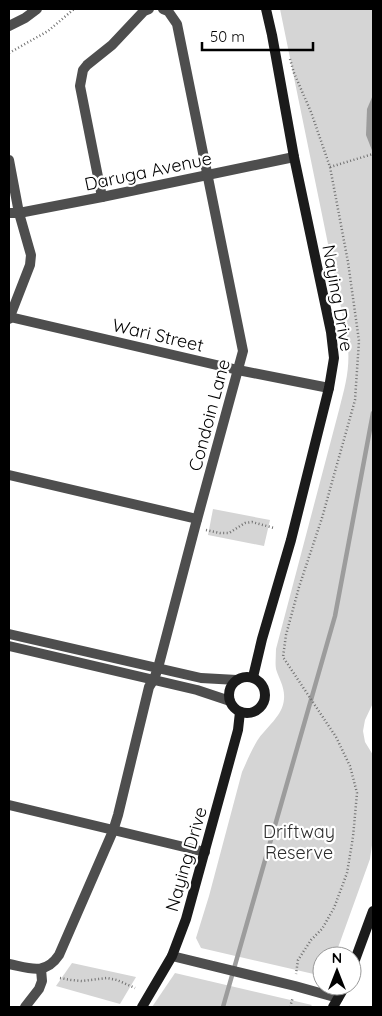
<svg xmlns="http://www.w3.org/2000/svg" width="382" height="1016" font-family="Quicksand,sans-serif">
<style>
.green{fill:#d5d5d5}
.water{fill:#9c9c9c}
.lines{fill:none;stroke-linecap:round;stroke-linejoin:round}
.stream{stroke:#9c9c9c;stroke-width:4.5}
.path{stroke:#707070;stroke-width:2.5;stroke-dasharray:1 2.5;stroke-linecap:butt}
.street{stroke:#4e4e4e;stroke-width:10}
.secondary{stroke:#1b1b1b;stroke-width:10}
.labels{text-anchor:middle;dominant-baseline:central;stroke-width:4.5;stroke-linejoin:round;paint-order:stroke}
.street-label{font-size:18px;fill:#000;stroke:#fff}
.park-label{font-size:18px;fill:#2c2c2c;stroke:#fff}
</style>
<rect width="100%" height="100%" fill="#fff"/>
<!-- green -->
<g class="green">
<path d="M280,9h93v694l-8,17 -2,11 2,11 8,13v83l-3,21 -35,97h-13v17l-4,2 -117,-27 -5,-10 13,-42 33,-124c5,-11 9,-21 15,-31 9,-14 26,-25 27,-42 1,-12 -5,-20 -8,-30 -1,-6 0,-13 0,-20l63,-239c7,-27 12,-44 8,-73z"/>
<polygon points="213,509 270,520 264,546 208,535"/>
<polygon points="72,963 136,977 120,1004 56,986"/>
<polygon points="175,973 312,1005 310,1007 152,1007"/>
</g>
<!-- water -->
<polygon class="water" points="373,95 373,153 366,135 367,109"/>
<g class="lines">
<!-- stream -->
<polyline class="stream" points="223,1007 335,616 373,413"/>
<!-- path -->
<g class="path">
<polyline points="9,53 48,31 74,9"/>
<polyline points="290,59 294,73 311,112 330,167 348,262 359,341 355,400 322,518 299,587 286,635 283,657 336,737 350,766 357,793 353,837 347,873 334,908 322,929 311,940 298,960 296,974"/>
<polyline points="330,167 373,154"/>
<polyline points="206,530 220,533 229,533 245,523 252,522 274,528"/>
<polyline points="60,978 71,980 82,981 107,978 117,980 135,988"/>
<polyline points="290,1007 293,997"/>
</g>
<!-- street -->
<g class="street">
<polyline points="9,26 25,18 37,9"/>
<polyline points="9,160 19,213 31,255 30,265 9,319"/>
<polyline points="102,197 80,86 83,70 87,65 112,45 144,11 149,9"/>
<polyline points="9,213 19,213 102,197 294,157"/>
<polyline points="10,317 238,370 329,388"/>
<polyline points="9,475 197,519"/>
<polyline points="9,634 201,678 237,680"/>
<polyline points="9,646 197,690 230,701"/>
<polyline points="9,805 205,852"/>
<polyline points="172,956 295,986 338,998"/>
<path d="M9,964c20,4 36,12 50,-9l54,-124 5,-16 31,-128 5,-8 4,-11 37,-141 48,-176 -66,-327 -9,-13 -5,-2"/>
<polyline points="25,1007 39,989 42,981 41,969"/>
</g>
<!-- secondary -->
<g class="secondary">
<circle cx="247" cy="695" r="18"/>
<polyline points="253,677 262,639 291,540 329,388 334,358 331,332 294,157 272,35 266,9"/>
<polyline points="352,968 373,911"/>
<polyline points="142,1007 172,956 186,919 238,730 240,712"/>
<polyline points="333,1007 345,986"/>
</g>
</g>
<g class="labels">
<!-- street labels -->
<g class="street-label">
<text transform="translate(148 171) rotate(-12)">Daruga Avenue</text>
<text transform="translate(338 298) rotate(80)">Naying Drive</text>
<text transform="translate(158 335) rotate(13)">Wari Street</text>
<text transform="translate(209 415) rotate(-75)">Condoin Lane</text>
<text transform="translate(186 859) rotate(-74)">Naying Drive</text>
</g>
<!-- park labels -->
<g class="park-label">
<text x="299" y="831">Driftway<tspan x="299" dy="21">Reserve</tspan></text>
</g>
</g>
<!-- border -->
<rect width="382" height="1016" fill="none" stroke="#000000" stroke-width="20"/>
<!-- north arrow -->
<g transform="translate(337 971)"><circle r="24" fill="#ffffff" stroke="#999999"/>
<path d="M0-4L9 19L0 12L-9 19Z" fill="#000000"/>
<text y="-8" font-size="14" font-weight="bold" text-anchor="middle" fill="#000000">N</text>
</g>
<!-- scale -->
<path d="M202 42v8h111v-8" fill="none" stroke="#000000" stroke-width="2.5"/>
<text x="210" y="42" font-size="15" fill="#000000" stroke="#ffffff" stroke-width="4" paint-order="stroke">50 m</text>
</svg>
